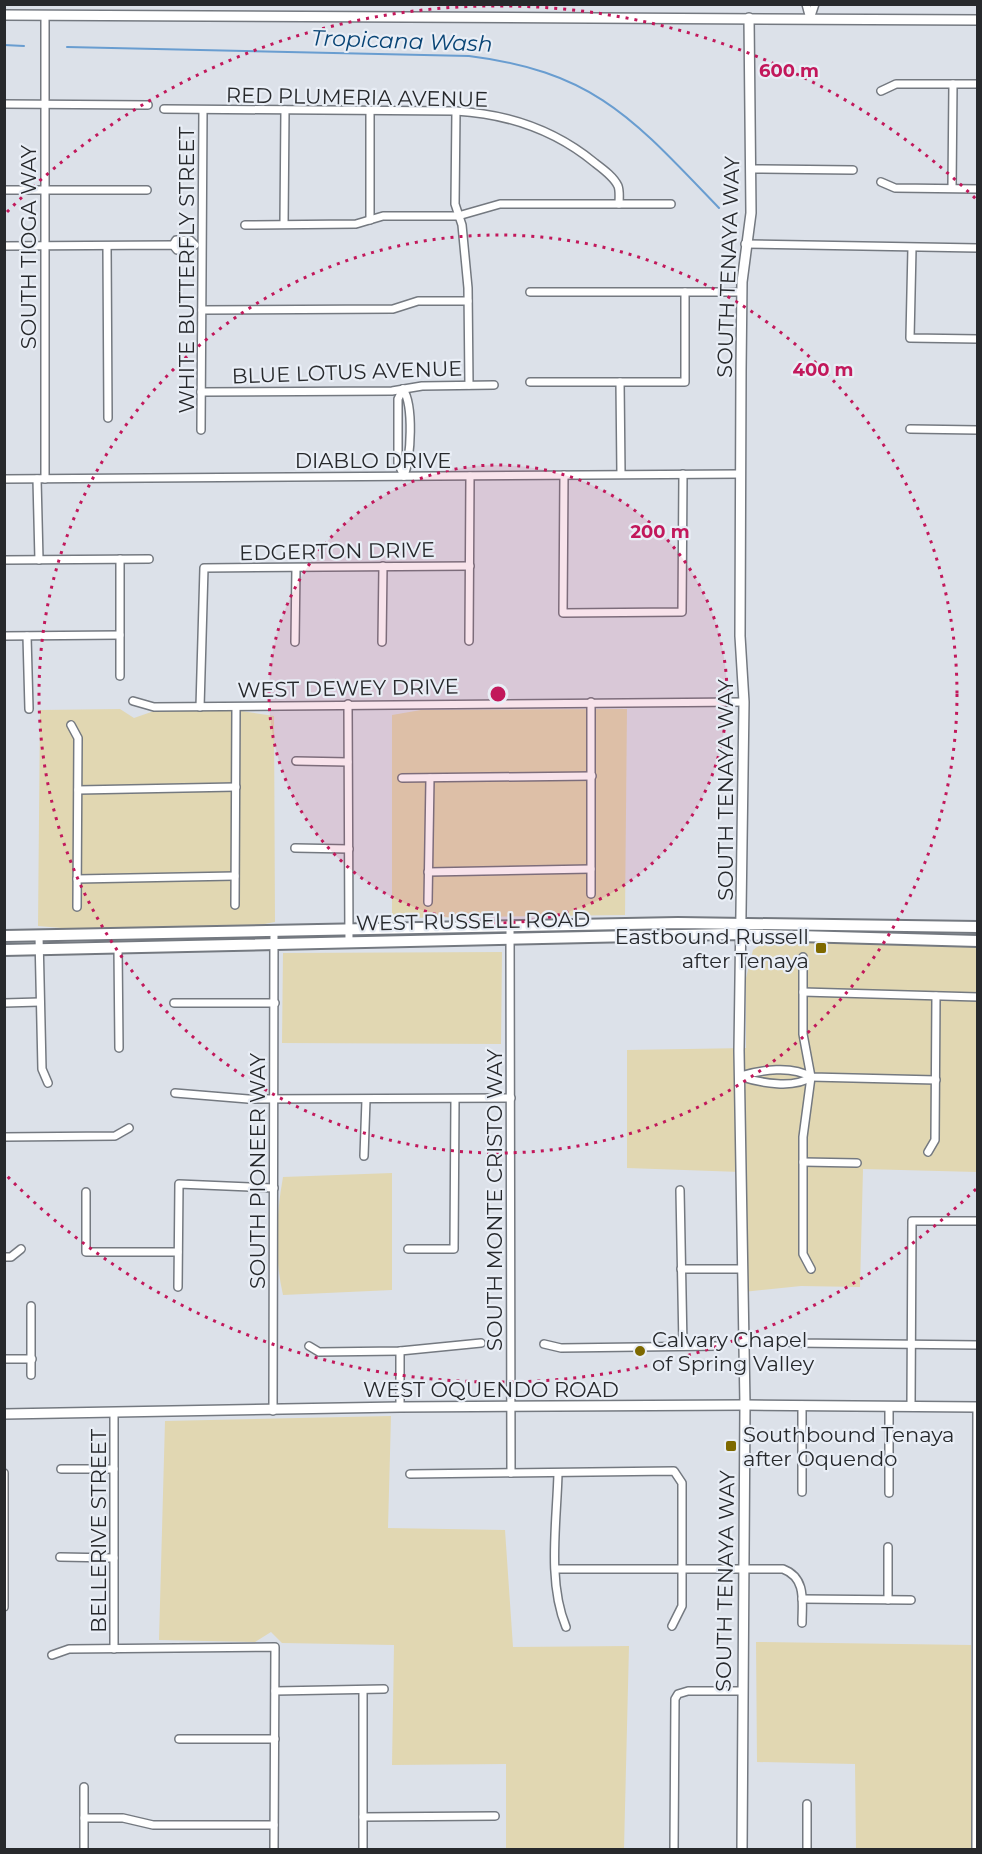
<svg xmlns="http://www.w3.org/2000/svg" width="982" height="1854" font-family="Montserrat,sans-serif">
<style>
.sand{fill:#e1d7b2}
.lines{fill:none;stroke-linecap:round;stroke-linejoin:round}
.stream{stroke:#699dd0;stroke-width:2}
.street-casing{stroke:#747980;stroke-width:10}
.secondary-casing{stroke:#747980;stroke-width:12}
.primary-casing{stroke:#747980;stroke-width:14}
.street{stroke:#fff;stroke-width:7}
.secondary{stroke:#fff;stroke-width:9}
.primary{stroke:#fff;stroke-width:10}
.ring{fill:none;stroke:#c2185b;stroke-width:3;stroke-dasharray:3 6}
.poi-dot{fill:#7e6900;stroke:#e9eef6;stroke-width:2}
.labels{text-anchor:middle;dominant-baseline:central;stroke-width:4.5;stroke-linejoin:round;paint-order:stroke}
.street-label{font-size:21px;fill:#27292c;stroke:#e9eef6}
.poi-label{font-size:21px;fill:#27292c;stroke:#e9eef6;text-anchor:start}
.water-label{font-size:22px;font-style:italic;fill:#084475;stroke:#e9eef6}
.centre{fill:#c2185b;stroke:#e9eef6;stroke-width:3}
.ring-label{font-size:18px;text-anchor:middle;font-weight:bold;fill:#c2185b;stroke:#e9eef6;stroke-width:4.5;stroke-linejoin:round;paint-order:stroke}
</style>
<rect width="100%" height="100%" fill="#dce1e9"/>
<!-- sand -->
<g class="sand">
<path d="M120,709l14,9 20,-7h87l33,5 1,206c-75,16 -161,11 -237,4l2,-216z"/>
<polygon points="627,709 625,915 392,918 392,715 421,710"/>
<polygon points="768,939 977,941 977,1172 863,1169 860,1287 801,1286 743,1292 741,1172 627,1168 627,1050 746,1048 746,978 753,950"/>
<polygon points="502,952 501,1044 282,1043 283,953"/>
<path d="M392,1173v117l-109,5c-9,-39 -7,-79 0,-118z"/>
<polygon points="391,1416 388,1528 505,1530 513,1647 629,1646 624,1849 506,1849 506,1764 392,1765 394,1645 282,1643 271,1632 255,1642 159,1640 165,1421"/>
<polygon points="756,1642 971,1645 971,1849 856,1849 855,1764 757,1762"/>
</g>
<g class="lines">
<!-- stream -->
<g class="stream">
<polyline points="4,45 24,46"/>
<path d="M67,47l402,9c127,16 165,64 250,152"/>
</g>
<!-- street casing -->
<g class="street-casing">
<g id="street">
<polyline points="806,4 810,19"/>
<polyline points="810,19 815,4"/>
<polyline points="881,91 896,84 978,84"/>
<polyline points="4,104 148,105"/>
<path d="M164,109l292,2c52,3 99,19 139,52 8,6 19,14 23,23 2,5 1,13 1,18"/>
<polyline points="456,111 455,204 462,225 468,288 469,385"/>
<polyline points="752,169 853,170"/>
<polyline points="881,182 895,188 978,189"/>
<polyline points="952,188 953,84"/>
<polyline points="4,190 147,190"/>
<polyline points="370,220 370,111"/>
<polyline points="284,224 285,110"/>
<polyline points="245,225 356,224 383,216 458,216 500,204 671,204"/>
<polyline points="745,244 978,248"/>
<polyline points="173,245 176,240 190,240 195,245"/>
<polyline points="4,246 173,245 177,250 190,250 193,245"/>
<polyline points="107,246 108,418"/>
<polyline points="912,248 910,338 978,339"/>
<polyline points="530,292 742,292"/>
<polyline points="202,310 393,309 418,301 468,301"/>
<polyline points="530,382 685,382 685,292"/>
<polyline points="620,382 621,474"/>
<path d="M403,389c11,17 8,68 1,87"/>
<polyline points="403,389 398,399 398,463 404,476"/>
<polyline points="201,392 392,391 422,386 494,385"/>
<polyline points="910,429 978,430"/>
<polyline points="201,430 203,110"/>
<polyline points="564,475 563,613 682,612 683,474"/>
<polyline points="4,479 741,474"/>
<polyline points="37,479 39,560"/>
<polyline points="45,479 45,15"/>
<polyline points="120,559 120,676"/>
<polyline points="4,560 149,559"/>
<polyline points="4,636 120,635"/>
<polyline points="27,636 29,709"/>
<polyline points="469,641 470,476"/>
<polyline points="295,642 296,568"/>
<polyline points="382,642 383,566"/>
<polyline points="133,701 154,707 744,702"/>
<polyline points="348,704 349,943"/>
<polyline points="200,707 204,568 470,566"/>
<polyline points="71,725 78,738 77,907"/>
<polyline points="296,761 348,762"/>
<polyline points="402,778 592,776"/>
<polyline points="78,790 236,787"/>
<polyline points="295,848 349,849"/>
<polyline points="428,872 591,869"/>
<polyline points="77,879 235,876"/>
<polyline points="591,894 591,702"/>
<polyline points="428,902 430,778"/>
<polyline points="235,905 236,707"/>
<polyline points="510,927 511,1473"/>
<polyline points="39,936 42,1069 48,1083"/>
<polyline points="118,948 119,1048"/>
<polyline points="803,957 803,1034 811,1077 803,1137 803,1254 811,1269"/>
<polyline points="803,992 978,997"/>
<polyline points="4,1003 40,1002"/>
<polyline points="174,1003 275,1003"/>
<path d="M740,1076c21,-6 52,-11 71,1l125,3"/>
<path d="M742,1077c19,6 52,12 69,0"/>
<polyline points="175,1093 248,1099 511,1098"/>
<polyline points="4,1137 115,1136 129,1128"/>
<polyline points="928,1152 935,1140 936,996"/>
<polyline points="364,1156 366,1100"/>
<polyline points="803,1162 857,1163"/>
<polyline points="680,1190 683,1346"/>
<polyline points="86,1192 86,1252 178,1252"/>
<polyline points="408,1249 454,1249 455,1099"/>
<polyline points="4,1257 11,1257 21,1249"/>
<polyline points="681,1269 743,1269"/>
<polyline points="178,1287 179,1184 274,1188"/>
<polyline points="31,1306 31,1375"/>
<polyline points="780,1340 794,1343 978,1345"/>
<polyline points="544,1344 561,1348 717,1346"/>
<polyline points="309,1346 319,1352 400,1351 481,1343"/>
<polyline points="400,1351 400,1407"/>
<polyline points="4,1359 32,1359"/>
<polyline points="889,1406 889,1493"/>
<polyline points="911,1406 912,1221 978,1221"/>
<polyline points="273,1411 274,931"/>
<polyline points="61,1469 114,1469"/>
<polyline points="4,1473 4,1607"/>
<path d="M558,1473c-1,48 -11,108 8,154"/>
<polyline points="410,1474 674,1471 682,1483 682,1606 672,1626"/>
<polyline points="802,1492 802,1405"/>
<polyline points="888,1547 888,1600"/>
<polyline points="60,1557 114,1558"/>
<path d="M556,1569h227c24,9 19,33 19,54"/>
<polyline points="802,1599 911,1600"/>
<polyline points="114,1649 114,1413"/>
<polyline points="52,1655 69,1649 275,1647 274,1850"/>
<polyline points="275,1691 384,1689"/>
<polyline points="179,1739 275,1739"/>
<polyline points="807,1804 807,1850"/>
<polyline points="363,1817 495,1816"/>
<polyline points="84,1818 123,1818 153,1825 274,1825"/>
<polyline points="84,1850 84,1787"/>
<polyline points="363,1850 363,1691"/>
<polyline points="674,1850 675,1699 678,1694 688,1691 741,1691"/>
<polyline points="976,1850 977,1407"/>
</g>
</g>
<!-- secondary casing -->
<g class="secondary-casing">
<g id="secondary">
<polyline points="4,15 978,20"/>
<polyline points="4,1414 400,1407 745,1405 978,1407"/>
<polyline points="742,1850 745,1405 739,1051 744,702 740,636 741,370 742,282 751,213 749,18"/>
</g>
</g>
<!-- primary casing -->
<g class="primary-casing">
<g id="primary">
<polyline points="4,936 678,923 978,927"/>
<polyline points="4,950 728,934 978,941"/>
</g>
</g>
<!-- street -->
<use href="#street" class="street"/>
<!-- secondary -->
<use href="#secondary" class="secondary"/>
<!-- primary -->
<use href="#primary" class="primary"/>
</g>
<!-- distance rings -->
<circle cx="498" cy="694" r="229" fill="#c2185b" fill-opacity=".12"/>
<g class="ring">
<circle cx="498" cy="694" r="229"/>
<circle cx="498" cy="694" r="459"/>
<path d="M976 1189A688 688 0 0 1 7 1176M7 212A688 688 0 0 1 976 199"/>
</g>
<!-- markers -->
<g class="poi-dot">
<rect x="815" y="942" width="12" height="12" rx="3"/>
<circle cx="640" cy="1351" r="6"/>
<rect x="725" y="1440" width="12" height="12" rx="3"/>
</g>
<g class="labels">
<!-- street labels -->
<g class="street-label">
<text transform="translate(357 97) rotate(1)">RED PLUMERIA AVENUE</text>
<text transform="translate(28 247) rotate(-90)">SOUTH TIOGA WAY</text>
<text transform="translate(728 267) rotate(-88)">SOUTH TENAYA WAY</text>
<text transform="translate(186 270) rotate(-90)">WHITE BUTTERFLY STREET</text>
<text transform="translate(347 372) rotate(-2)">BLUE LOTUS AVENUE</text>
<text x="373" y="460">DIABLO DRIVE</text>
<text transform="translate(337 551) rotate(-1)">EDGERTON DRIVE</text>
<text transform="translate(348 688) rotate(-1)">WEST DEWEY DRIVE</text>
<text transform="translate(725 790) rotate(-90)">SOUTH TENAYA WAY</text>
<text transform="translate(473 921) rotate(-1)">WEST RUSSELL ROAD</text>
<text transform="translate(257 1171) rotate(-90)">SOUTH PIONEER WAY</text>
<text transform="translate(494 1200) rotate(-90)">SOUTH MONTE CRISTO WAY</text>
<text x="491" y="1389">WEST OQUENDO ROAD</text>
<text transform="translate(98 1531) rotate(-90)">BELLERIVE STREET</text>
<text transform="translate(725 1581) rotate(-89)">SOUTH TENAYA WAY</text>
</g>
<!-- poi labels -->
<g class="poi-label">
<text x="809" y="936" text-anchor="end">Eastbound Russell<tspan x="809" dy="24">after Tenaya</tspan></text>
<text x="652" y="1339">Calvary Chapel<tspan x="652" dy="24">of Spring Valley</tspan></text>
<text x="743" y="1434">Southbound Tenaya<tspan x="743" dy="24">after Oquendo</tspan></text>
</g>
<!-- water labels -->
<g class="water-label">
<text transform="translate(402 41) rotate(2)">Tropicana Wash</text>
</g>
</g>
<circle cx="498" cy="694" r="9" class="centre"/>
<g class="ring-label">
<text x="789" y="77">600 m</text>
<text x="823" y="376">400 m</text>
<text x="660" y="538">200 m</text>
</g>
<!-- border -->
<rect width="982" height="1854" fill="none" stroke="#27292c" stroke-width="12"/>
</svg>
